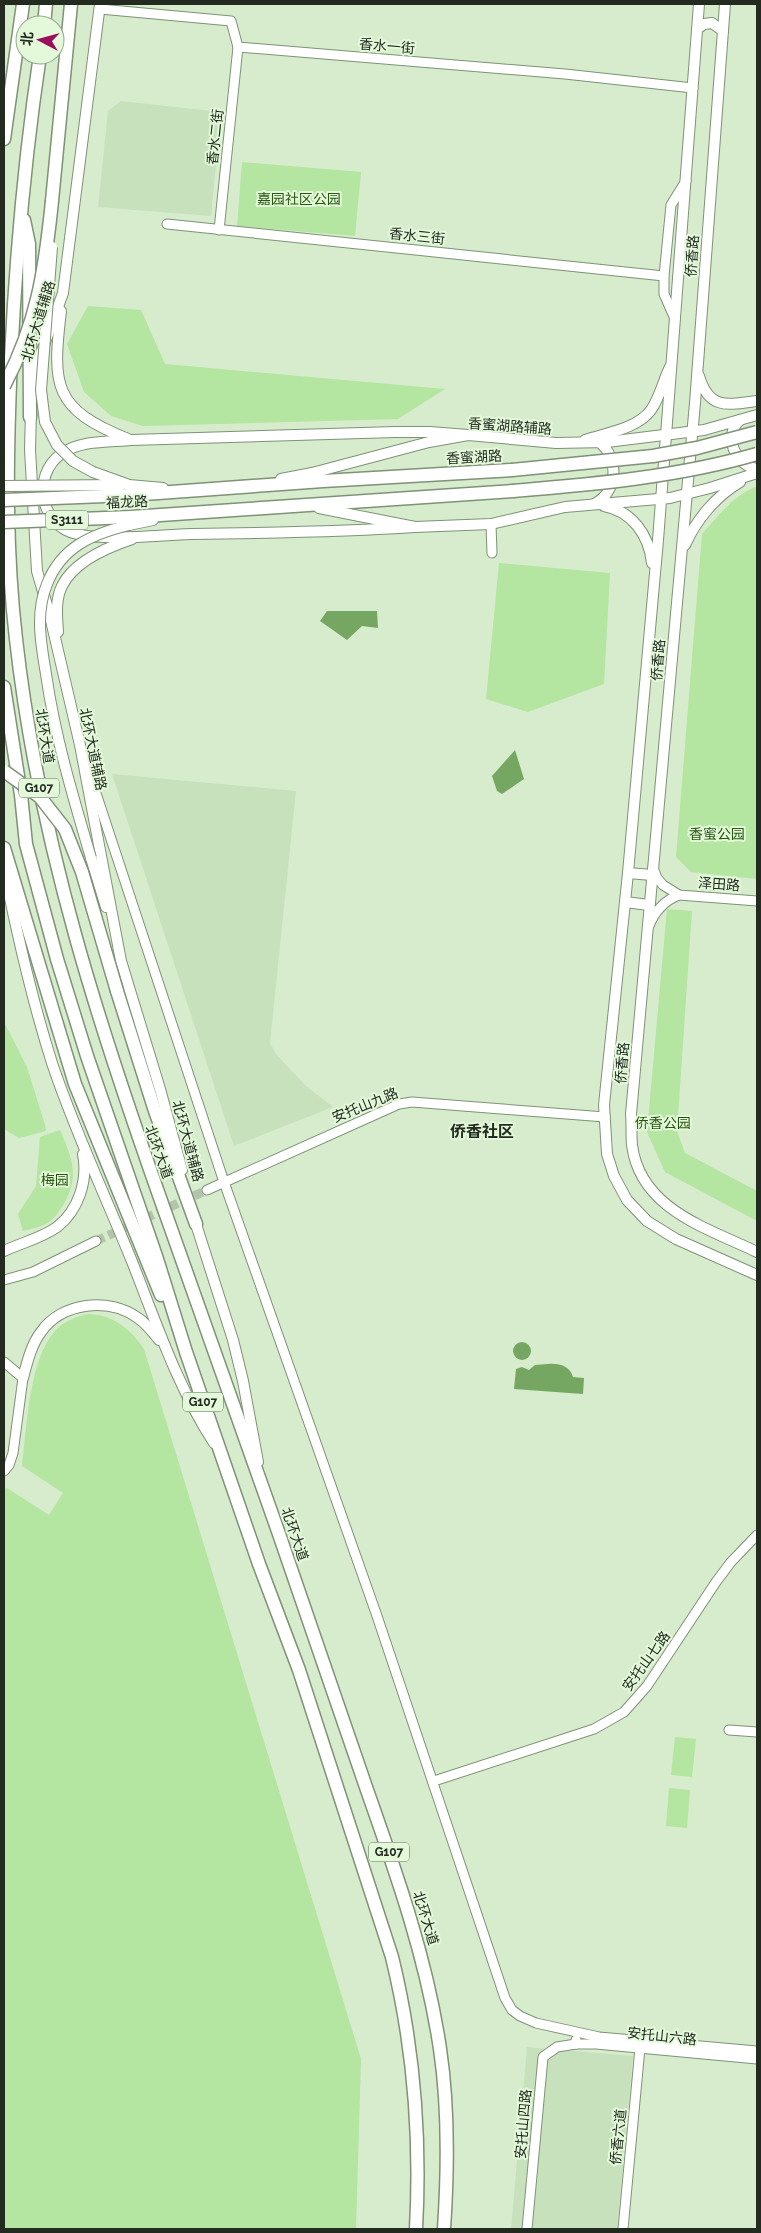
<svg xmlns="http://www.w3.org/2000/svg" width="761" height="2233" font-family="Raleway,'Noto Sans SC',sans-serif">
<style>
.built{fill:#c7e1bd}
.green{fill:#b4e5a1}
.water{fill:#76a762}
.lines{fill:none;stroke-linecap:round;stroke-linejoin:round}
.minor-tunnel{stroke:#b2c5aa;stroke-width:9;stroke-dasharray:9 4.5;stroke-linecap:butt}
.minor-casing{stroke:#7e9276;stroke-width:11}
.major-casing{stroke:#7e9276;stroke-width:12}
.highway-casing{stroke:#7e9276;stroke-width:15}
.minor{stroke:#fff;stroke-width:9}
.major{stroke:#fff;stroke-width:10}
.highway{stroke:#fff;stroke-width:12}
.major-bridge-casing{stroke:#7e9276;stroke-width:12;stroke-linecap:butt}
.highway-bridge-casing{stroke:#7e9276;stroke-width:15;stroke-linecap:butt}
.major-bridge{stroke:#fff;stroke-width:10}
.highway-bridge{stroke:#fff;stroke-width:12}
.labels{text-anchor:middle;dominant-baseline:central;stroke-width:4;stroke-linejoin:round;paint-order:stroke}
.shield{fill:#e3f9da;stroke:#5d6958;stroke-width:1}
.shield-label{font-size:12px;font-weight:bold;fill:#232b20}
.street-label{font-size:14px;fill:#232b20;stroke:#e3f9da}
.park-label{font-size:14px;fill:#295710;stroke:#e3f9da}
.quarter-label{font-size:16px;font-weight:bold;fill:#232b20;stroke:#e3f9da}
</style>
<rect width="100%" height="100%" fill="#d6eccd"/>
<!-- built -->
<g class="built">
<polygon points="121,101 221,112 211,216 98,207 108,111"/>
<polygon points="112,774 296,791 270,1043 276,1054 306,1086 333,1107 234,1146"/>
<polygon points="527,2047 633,2056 617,2229 511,2229"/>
</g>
<!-- green -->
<g class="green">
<polygon points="242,162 361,172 355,236 237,226"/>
<polygon points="88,306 141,310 165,364 445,389 398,419 143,426 111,416 84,392 67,344"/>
<path d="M757,486v393l-66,-7 -15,-15 26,-323c18,-20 30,-37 55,-48z"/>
<polygon points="499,563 610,573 604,684 528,712 486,699"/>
<polygon points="667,909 692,911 677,1131 685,1153 757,1191 757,1221 665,1172 647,1132"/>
<polygon points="4,1022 27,1067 45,1125 46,1131 19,1138 4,1129"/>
<path d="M60,1130c12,29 20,45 4,74 -4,6 -9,14 -15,18 -7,5 -18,7 -26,9l-5,-17 18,-28 4,-49z"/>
<path d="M87,1314c25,0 44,15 57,35l217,710 -5,170h-352v-740l3,-1 42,27 14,-22 -41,-27c5,-39 7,-113 37,-139 8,-7 18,-10 28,-13z"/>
<polygon points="675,1737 696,1739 692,1777 671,1775"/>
<polygon points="669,1788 690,1790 687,1828 666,1826"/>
</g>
<!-- water -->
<g class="water">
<polygon points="327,611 377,611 378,628 362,626 347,640 320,621"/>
<polygon points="515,750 524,779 502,794 497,791 492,776"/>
<circle cx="522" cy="1351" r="9"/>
<path d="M548,1364c11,-1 22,2 25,13l11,1 -1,16 -69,-5 2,-20 6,-2 7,3 6,-5z"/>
</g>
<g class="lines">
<!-- minor-tunnel -->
<polyline class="minor-tunnel" points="96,1241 207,1190"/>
<!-- minor casing -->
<g class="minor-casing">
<g id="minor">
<polyline points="100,9 231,21 238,47 565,74 693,88"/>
<polyline points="167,224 664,276"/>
<polyline points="219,230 238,47"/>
<polyline points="675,319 664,294 664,276 671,205 686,181"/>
<polyline points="491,524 492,553"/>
<polyline points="88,769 224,1182 377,1616 505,1998 512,2010 520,2016 536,2023 599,2037 757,2051"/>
<polyline points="653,868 657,878 663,885 679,895 757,901"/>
<path d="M649,926c5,-14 16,-26 30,-31"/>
<polyline points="207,1190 399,1104 412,1102 605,1117"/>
<polyline points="4,1280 33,1272 96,1241"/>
<polyline points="4,1362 23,1378 13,1453 9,1465 4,1471"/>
<polyline points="729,1730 757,1732"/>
<polyline points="434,1781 594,1729 624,1712 647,1686 716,1582 731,1562 757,1535"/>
<polyline points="576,2040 576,2044 596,2044 757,2059"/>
<polyline points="527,2229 543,2057 557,2047 576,2044"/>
<polyline points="623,2229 640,2048"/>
</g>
</g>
<!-- major casing -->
<g class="major-casing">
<g id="major">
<polyline points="699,4 658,540 628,873 604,1105 607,1154 614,1176 627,1200 647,1221 676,1239 757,1275"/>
<path d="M725,4l-30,399 -64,711c1,10 0,21 1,31 8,64 75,83 125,107"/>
<polyline points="697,29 704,24 712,23 723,31"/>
<path d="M61,311c-9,75 -8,98 67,128"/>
<path d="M699,376c10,34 28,29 58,25"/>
<polyline points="34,386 39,359 63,293 100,4"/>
<polyline points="31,410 30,450 37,571 49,612 80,745 121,961 160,1089 182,1170"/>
<path d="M740,420c-18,16 -4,46 17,49"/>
<path d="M585,440c21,-7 52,-11 66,-30 9,-13 12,-29 19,-43"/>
<polyline points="281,479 312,473 429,442 468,435 556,443 607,442 704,430 757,415"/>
<polyline points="129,485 163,488"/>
<path d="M594,504c24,-12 26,-46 5,-62"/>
<path d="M604,506c28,5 45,29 48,57"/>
<polyline points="319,508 415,527 491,524 565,507 670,498 710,488 757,473"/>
<polyline points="129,525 153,520"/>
<path d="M415,527c-75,5 -149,6 -224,7 -33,1 -84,7 -114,0 -37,-8 -46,-58 -16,-80 19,-14 47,-12 70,-14l264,-8h35l38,3"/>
<path d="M685,545c11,-25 31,-49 55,-63"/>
<path d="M58,632c-1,-16 -3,-32 4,-46 12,-25 46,-39 70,-47"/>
<polyline points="91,858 106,907"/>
<path d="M4,869c13,65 28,131 48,194 23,69 54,134 81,201 24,61 45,124 81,179"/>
<polyline points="628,873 652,875"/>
<polyline points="625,902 649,905"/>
<polyline points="194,1218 233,1340 243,1381 258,1462"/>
<path d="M4,1251c17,-8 38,-13 53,-24 22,-17 31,-47 26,-73"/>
<path d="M23,1378c4,-15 8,-33 18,-46 21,-30 68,-35 97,-14 9,6 14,13 21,22"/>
</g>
</g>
<!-- highway casing -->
<g class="highway-casing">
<g id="highway">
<polyline points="44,25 46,4"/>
<path d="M40,55c-15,100 -24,201 -29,303 -4,94 -6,187 5,281 23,205 85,394 154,587 36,103 73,205 109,308 29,85 59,170 88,256 30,85 60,170 73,259 9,60 8,120 4,180"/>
<polyline points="4,139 23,4"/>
<polyline points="52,201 71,4"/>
<polyline points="24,220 29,244 30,417"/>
<polyline points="130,495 323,481 512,470"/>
<polyline points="131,517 513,491"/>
<path d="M4,687l17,108 5,49 31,115 30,97 70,203 29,93 73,212 40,106 93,287c22,90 29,180 24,272"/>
<polyline points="4,848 75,1084 161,1295"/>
<polyline points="117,991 155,1111 196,1224"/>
</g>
</g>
<!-- minor -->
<use href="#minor" class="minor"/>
<!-- major -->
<use href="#major" class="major"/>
<!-- highway -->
<use href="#highway" class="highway"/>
<!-- major-bridge casing -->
<g class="major-bridge-casing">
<g id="major-bridge">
<polyline points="52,247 41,390 45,422 57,445 73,461 93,472 129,485"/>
<polyline points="4,486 121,485"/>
<path d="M91,858c-18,-61 -36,-121 -45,-184 -5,-30 -11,-61 1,-90 15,-38 46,-50 82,-59"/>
</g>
</g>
<!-- highway-bridge casing -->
<g class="highway-bridge-casing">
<g id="highway-bridge">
<path d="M4,386c33,-62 41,-116 48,-185"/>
<polyline points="512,470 653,456 697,448 757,432"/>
<path d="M513,491c83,-7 164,-14 244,-37"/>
<polyline points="4,500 130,495"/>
<polyline points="4,522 131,517"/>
<polyline points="4,771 40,797 65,829 82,872 117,991"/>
</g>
</g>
<!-- major-bridge -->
<use href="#major-bridge" class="major-bridge"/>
<!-- highway-bridge -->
<use href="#highway-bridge" class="highway-bridge"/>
</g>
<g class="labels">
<!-- shield labels -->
<g class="shield">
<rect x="46" y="510.5" width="42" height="19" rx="4"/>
<rect x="19" y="778.5" width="40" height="19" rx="4"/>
<rect x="183" y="1392.5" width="40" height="19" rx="4"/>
<rect x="369" y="1842.5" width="40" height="19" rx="4"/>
</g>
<g class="shield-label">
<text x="67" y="520">S3111</text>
<text x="39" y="788">G107</text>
<text x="203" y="1402">G107</text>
<text x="389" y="1852">G107</text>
</g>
<!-- street labels -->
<g class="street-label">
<text transform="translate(387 46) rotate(5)">香水一街</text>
<text transform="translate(215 137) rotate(-84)">香水二街</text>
<text transform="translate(417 236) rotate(6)">香水三街</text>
<text transform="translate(692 256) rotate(-86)">侨香路</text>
<text transform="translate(38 321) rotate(-73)">北环大道辅路</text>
<text transform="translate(510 426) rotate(4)">香蜜湖路辅路</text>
<text transform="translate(474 457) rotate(-3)">香蜜湖路</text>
<text transform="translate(127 502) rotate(-3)">福龙路</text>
<text transform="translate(658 660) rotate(-85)">侨香路</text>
<text transform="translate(45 736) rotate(81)">北环大道</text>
<text transform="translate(93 749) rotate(78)">北环大道辅路</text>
<text transform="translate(719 884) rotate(4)">泽田路</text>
<text transform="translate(622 1063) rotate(-85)">侨香路</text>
<text transform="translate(365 1105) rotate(-22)">安托山九路</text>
<text transform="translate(188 1141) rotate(75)">北环大道辅路</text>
<text transform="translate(159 1152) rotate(70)">北环大道</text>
<text transform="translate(295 1534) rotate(71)">北环大道</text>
<text transform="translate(646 1661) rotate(-54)">安托山七路</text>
<text transform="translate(426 1918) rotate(73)">北环大道</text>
<text transform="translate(662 2036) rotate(6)">安托山六路</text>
<text transform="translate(523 2124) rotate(-85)">安托山四路</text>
<text transform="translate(618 2137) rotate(-84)">侨香六道</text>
</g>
<!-- park labels -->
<g class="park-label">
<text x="299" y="199">嘉园社区公园</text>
<text x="717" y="834">香蜜公园</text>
<text x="663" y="1123">侨香公园</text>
<text x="55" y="1180">梅园</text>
</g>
<!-- quarter labels -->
<g class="quarter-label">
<text x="482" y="1131">侨香社区</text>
</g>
</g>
<!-- border -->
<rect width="761" height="2233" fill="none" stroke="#232b20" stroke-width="10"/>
<!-- north arrow -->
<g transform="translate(40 40) rotate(276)"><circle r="24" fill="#e3f9da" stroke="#96a790"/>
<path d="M0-4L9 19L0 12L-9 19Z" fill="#9c0d5c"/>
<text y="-8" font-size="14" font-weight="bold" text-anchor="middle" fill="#232b20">北</text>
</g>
</svg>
